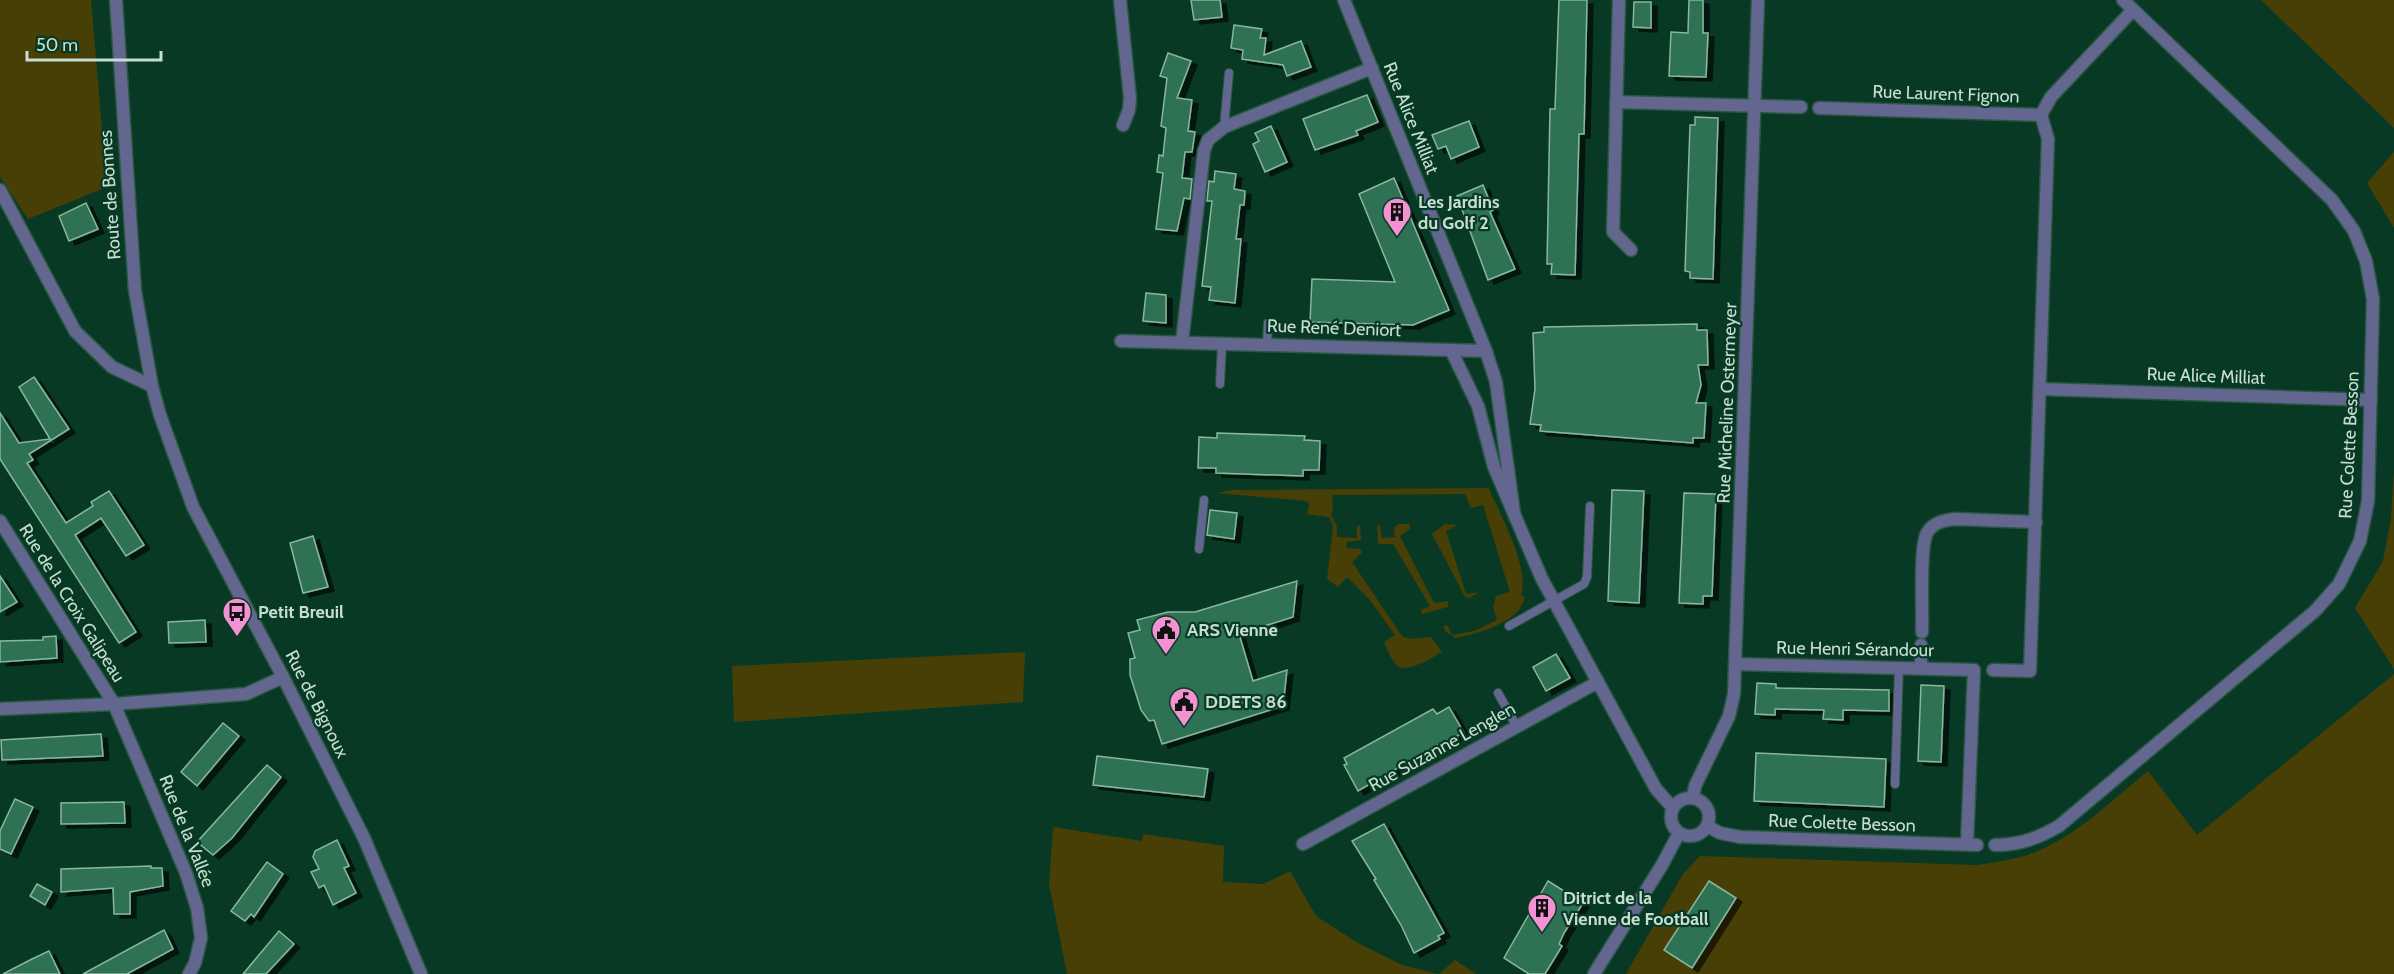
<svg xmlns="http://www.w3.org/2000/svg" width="2394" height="974" font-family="Cabin,sans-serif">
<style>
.green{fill:#483f06}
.building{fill:#2f7152;stroke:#88b79e;stroke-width:1.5;filter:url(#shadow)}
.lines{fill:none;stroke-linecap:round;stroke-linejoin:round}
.service-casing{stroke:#2a5744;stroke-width:10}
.minor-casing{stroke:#2a5744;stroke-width:15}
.tertiary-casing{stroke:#2a5744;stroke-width:15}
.service{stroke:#63668f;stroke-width:8}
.minor{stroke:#63668f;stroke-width:12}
.tertiary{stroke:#63668f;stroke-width:12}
.labels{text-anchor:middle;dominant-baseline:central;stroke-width:4.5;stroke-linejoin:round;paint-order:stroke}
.street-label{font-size:18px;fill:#c6ded0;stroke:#083925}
.poi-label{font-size:18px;font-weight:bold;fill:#c6ded0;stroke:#083925;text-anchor:start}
</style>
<defs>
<filter id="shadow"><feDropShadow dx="6" dy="4" stdDeviation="0" flood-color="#0009"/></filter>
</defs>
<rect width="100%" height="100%" fill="#083925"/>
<!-- green -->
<g class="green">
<polygon points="0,0 91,0 107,187 28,219 0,177"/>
<polygon points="2261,0 2394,0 2394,128"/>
<polygon points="2394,152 2394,228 2367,183"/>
<polygon points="2394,469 2394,669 2355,608 2383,561 2391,518"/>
<path d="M1489,488c11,28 41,78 32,107l4,2c-2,4 -4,11 -7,14 -12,14 -44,24 -62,27l-10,-6 -3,-6 4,-1 5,10 22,-4 23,-11 -4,-13 3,-11 14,-4 -27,-87 -12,3 -6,-14 -133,1 1,14 -2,5 6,13v10l20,1v-12h3l1,14 -14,2 -1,6 14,1 2,3 -10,10 50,74 7,3 22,-2 11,15c-9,5 -37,23 -46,13 -5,-6 -9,-16 -12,-23l11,-7 -26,-36 -22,-22 -9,10 -11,-8 6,-53 -4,-9 -22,-3 2,-10 -2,-3 -90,-8 13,-3z"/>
<polygon points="1398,524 1410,524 1410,529 1400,536 1434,603 1448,601 1448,607 1422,614 1421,610 1430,606 1393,544 1378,544 1377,525 1380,525 1382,538 1395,537 1394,528"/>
<polygon points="1445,524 1458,525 1446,531 1466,594 1479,592 1469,598 1465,597 1432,534"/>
<polygon points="1025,652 1023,702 734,722 732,666"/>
<path d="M2394,674v300h-768l57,-100 17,-18 277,9c21,-3 44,-6 63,-15 40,-17 75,-53 108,-79l49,64z"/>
<polygon points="1053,827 1142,841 1143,834 1224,846 1223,882 1263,884 1290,871 1316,916 1358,943 1402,965 1438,974 1067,974 1049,884"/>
<polygon points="1455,960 1476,974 1439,974"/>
</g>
<!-- building -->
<g class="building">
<polygon points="1191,0 1220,0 1222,17 1194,20"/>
<polygon points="1559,0 1587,0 1584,134 1579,134 1575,275 1551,274 1552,264 1547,264 1550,109 1555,109"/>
<polygon points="1689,0 1703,0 1703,33 1708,33 1706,77 1669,76 1671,32 1688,33"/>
<polygon points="1634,2 1651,2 1651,28 1633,27"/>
<polygon points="1234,25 1262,29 1260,38 1266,38 1264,55 1301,41 1311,67 1287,76 1283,65 1242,59 1243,50 1231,48"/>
<polygon points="1168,53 1191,61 1177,98 1192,100 1188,131 1195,132 1192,152 1185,152 1182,178 1192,179 1190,199 1184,198 1177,231 1156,229 1163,173 1157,172 1159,155 1163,156 1166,128 1161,126 1167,78 1160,76"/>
<polygon points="1367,95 1378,122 1356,131 1358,135 1315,150 1303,119"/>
<polygon points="1695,117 1718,118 1713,279 1690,278 1690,272 1685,271 1690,125 1695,125"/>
<polygon points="1469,121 1479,147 1451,159 1446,146 1438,149 1432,135"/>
<polygon points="1271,126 1287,162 1265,172 1253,144 1259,141 1255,133"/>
<polygon points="1215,171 1236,174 1234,189 1245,191 1244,205 1240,205 1236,239 1241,239 1235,303 1209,300 1211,287 1202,286 1212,201 1207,201 1209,181 1214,182"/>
<polygon points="1394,178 1449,310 1413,325 1310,322 1312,279 1395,282 1359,194"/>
<polygon points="1483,185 1493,210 1490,212 1515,269 1488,280 1457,196"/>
<polygon points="86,203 98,229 69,241 59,216"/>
<polygon points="1146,293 1166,295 1166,323 1143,321"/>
<polygon points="1697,324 1697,330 1707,330 1708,365 1698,365 1701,385 1696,403 1706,403 1704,438 1693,438 1693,443 1540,431 1541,425 1530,424 1535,389 1533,333 1544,332 1544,327"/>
<polygon points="34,377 69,429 29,454 33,460 27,463 66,523 93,506 91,502 109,491 144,545 126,556 101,518 75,535 136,632 119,643 0,459 0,413 19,443 50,439 19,387"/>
<polygon points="1217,433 1305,436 1304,440 1320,441 1319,470 1303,470 1303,476 1216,473 1216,468 1198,468 1199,437 1217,438"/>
<polygon points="1612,490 1644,491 1639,603 1608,601"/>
<polygon points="1684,493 1716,494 1712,596 1703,596 1703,604 1679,603"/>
<polygon points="1210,510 1237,513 1234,539 1207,535"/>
<polygon points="313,536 328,587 303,593 290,543"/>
<polygon points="0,576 17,602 0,612"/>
<polygon points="1297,581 1293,617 1239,634 1253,681 1287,670 1283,706 1162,744 1154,720 1149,721 1141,710 1130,675 1130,659 1135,658 1128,633 1140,630 1137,620 1168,612 1195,612"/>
<polygon points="205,620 206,642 169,643 168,622"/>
<polygon points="56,636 57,658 0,662 0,641 43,640 43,637"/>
<polygon points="1556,654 1570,678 1546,691 1533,667"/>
<polygon points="1757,683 1776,684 1776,688 1889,690 1889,711 1843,710 1843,720 1823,719 1824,710 1775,709 1775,715 1755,714"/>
<polygon points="1921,685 1944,686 1941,762 1918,761"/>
<polygon points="1449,707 1464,733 1436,746 1358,791 1344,765 1347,764 1344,758 1433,709 1437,714"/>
<polygon points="223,723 239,736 197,786 181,772"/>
<polygon points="101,734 103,756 2,760 1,740"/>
<polygon points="1756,753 1886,759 1884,807 1754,801"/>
<polygon points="1097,756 1208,769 1204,797 1093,785"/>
<polygon points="267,765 281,777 232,838 213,855 197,842"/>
<polygon points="15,799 33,807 11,854 0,849 0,831"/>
<polygon points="124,802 125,823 61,824 61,803"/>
<polygon points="1384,824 1444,933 1438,936 1440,939 1414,953 1401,925 1374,880 1376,879 1352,841"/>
<polygon points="337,840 349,866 344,868 356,893 333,905 324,885 319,888 311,872 319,869 313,857 315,851"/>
<polygon points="267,862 283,874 254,917 251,914 245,921 231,911"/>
<polygon points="151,866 151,868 162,868 163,886 130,892 130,914 114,914 113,888 61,892 61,869"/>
<polygon points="1548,881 1583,903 1564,933 1559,944 1562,946 1545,974 1529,974 1504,958"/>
<polygon points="1709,881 1736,898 1692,968 1664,950"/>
<polygon points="37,884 52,892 45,905 30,896"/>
<polygon points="164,930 173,949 127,974 83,974"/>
<polygon points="279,931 294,944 266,974 243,974"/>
<polygon points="49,951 60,974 3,974 32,959"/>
</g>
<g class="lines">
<!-- service casing -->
<g class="service-casing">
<g id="service">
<polyline points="1224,127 1229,73"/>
<polyline points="1267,345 1268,323"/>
<polyline points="1220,384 1222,343"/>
<polyline points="1199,549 1204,500"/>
<polyline points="1509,626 1584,584 1587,577 1590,506"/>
<polyline points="1498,693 1517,727"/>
<polyline points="1895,784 1899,668"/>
</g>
</g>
<!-- minor casing -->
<g class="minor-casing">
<g id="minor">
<polyline points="1120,0 1130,98 1129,110 1123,125"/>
<polyline points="1344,0 1486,351 1496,382 1514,513"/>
<polyline points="1619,0 1613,232 1631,250"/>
<polyline points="1616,102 1801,107"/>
<polyline points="1819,108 2041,115 2051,97 2133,10"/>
<polyline points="0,190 75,331 112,367 152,386"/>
<polyline points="1121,341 1486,351"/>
<polyline points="1182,342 1204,151 1208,140 1224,127 1372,68"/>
<polyline points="1451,350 1478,406 1494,467 1542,579 1656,789 1673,808"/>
<polyline points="2041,389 2371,400"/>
<polyline points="0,521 114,704 246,694 283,677"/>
<path d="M1922,632c1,-21 -3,-84 5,-99 6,-11 18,-13 29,-14l80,3"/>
<polyline points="1735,664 1974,670 1967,844"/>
<polyline points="1921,668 1921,645"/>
<polyline points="1993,670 2030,671 2048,139 2041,115"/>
<polyline points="0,709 114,704 186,873 197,908 201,938 195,963 189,974"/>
<circle cx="1690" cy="817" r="19"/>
<polyline points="1693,798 1695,786 1729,716 1734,694 1758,0"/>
<polyline points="1707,826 1720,833 1740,837 1977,845"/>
<polyline points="1303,844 1598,682"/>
<path d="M1995,845c25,0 43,-7 64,-19l256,-215 24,-27 21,-43 8,-40 5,-202 -7,-38 -12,-30 -22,-31 -209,-200"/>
<polyline points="1594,974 1662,865 1679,833"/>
</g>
</g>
<!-- tertiary casing -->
<g class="tertiary-casing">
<polyline id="tertiary" points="116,0 135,291 152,386 160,415 193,507 283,677 364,838 421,974"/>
</g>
<!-- service -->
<use href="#service" class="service"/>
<!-- minor -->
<use href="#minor" class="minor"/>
<!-- tertiary -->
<use href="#tertiary" class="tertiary"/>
</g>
<!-- icons -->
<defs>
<g id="building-pin" transform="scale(1.5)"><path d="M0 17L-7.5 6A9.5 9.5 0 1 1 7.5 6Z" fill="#f491d3" stroke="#083925"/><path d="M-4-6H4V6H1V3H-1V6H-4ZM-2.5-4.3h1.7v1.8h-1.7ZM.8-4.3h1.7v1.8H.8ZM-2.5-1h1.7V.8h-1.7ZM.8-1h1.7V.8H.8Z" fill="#111"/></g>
<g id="bus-pin" transform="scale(1.5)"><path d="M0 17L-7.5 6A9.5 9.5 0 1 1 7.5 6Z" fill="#f491d3" stroke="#083925"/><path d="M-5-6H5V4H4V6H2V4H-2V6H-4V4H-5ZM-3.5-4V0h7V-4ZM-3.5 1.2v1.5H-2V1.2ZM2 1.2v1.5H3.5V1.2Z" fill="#111"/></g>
<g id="civic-pin" transform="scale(1.5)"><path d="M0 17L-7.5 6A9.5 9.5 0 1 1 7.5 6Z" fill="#f491d3" stroke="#083925"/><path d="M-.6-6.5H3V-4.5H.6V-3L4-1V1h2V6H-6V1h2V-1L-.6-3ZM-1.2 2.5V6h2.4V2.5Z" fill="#111"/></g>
</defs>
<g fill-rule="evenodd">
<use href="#building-pin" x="1397" y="212"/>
<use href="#bus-pin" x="237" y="612"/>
<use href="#civic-pin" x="1166" y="630"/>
<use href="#civic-pin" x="1184" y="702"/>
<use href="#building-pin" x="1542" y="908"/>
</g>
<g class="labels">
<!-- street labels -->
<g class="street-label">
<text transform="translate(1946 94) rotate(2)">Rue Laurent Fignon</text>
<text transform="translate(1411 118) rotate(68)">Rue Alice Milliat</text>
<text transform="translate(110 195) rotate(-94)">Route de Bonnes</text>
<text transform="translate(1334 328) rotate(2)">Rue René Deniort</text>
<text transform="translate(2206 376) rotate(2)">Rue Alice Milliat</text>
<text transform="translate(1727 403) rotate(-88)">Rue Micheline Ostermeyer</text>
<text transform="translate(2349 445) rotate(-87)">Rue Colette Besson</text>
<text transform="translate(72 603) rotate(58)">Rue de la Croix Galipeau</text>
<text transform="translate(1855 649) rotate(1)">Rue Henri Sérandour</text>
<text transform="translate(317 704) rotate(63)">Rue de Bignoux</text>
<text transform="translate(1442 747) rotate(-29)">Rue Suzanne Lenglen</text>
<text transform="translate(1842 823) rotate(2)">Rue Colette Besson</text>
<text transform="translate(187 831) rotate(68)">Rue de la Vallée</text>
</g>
<!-- poi labels -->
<g class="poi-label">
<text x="1418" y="202">Les Jardins<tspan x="1418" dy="21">du Golf 2</tspan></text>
<text x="258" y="612">Petit Breuil</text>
<text x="1187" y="630">ARS Vienne</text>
<text x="1205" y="702">DDETS 86</text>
<text x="1563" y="898">Ditrict de la<tspan x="1563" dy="21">Vienne de Football</tspan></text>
</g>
</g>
<!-- scale -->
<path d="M27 51v9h134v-9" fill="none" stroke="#c6ded0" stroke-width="3"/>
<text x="36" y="51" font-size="18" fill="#c6ded0" stroke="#083925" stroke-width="4.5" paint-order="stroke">50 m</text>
</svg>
